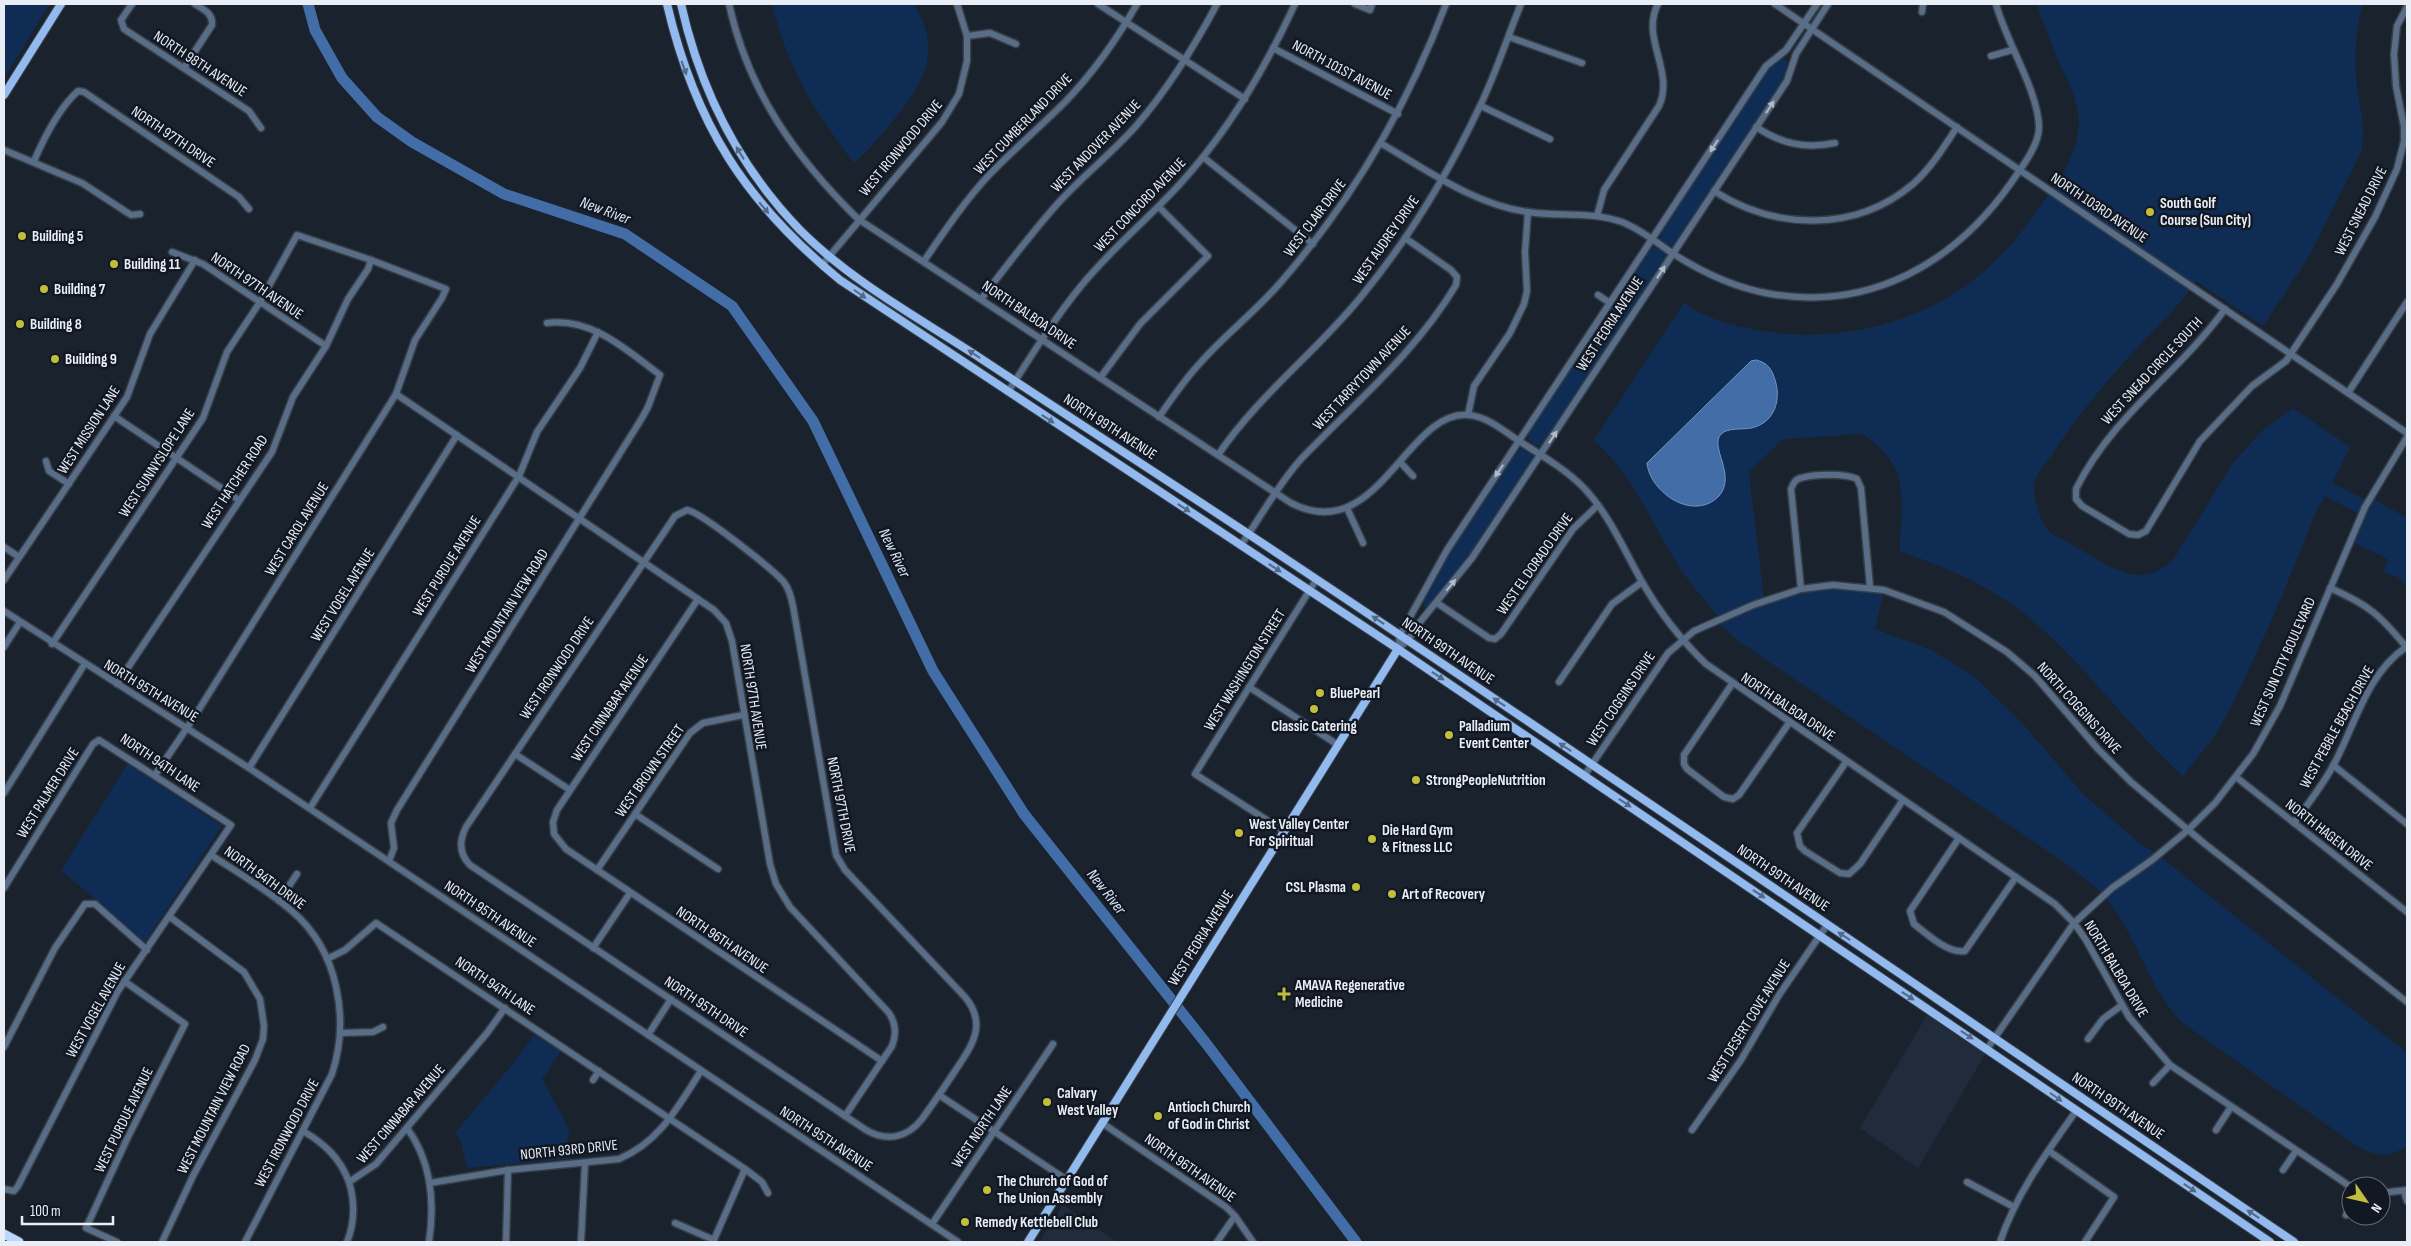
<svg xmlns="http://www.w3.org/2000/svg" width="2411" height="1246" font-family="'Sofia Sans Condensed',sans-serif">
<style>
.built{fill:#202c3c}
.green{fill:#0f2d54}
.water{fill:#426da7;stroke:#7494bf}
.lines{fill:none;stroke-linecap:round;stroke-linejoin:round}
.river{stroke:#426da7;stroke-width:11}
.minor-casing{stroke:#373f49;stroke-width:9}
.major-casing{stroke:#373f49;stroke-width:10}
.highway-casing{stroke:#373f49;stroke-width:11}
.minor{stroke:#5a6d87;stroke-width:6}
.major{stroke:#93baef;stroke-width:8}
.highway{stroke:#bbd7fe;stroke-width:9}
.oneway{fill:#526989}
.oneway2{fill:#b0baca}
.poi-dot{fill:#c3bd3e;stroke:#111823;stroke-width:2}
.labels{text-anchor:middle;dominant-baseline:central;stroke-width:5;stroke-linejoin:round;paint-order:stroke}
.street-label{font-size:15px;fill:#e9eef6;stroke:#111823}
.poi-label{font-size:15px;font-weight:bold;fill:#e9eef6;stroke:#111823;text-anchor:start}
.water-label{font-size:16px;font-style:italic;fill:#d9e5f6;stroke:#111823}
</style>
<rect width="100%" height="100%" fill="#1a222d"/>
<!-- built -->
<g class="built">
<polygon points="1927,1015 1985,1054 1918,1168 1860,1128"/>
<polygon points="1063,1205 1117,1242 1039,1242"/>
</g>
<!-- green -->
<g class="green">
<polygon points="4,4 50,4 4,78"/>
<path d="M772,4h142c28,47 11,78 -21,117 -12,14 -24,29 -39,42 -39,-51 -67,-96 -82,-159z"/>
<path d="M2037,4h326c-7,24 -9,51 -7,76 3,26 11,47 5,72l-53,106 -45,68 -67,-45c-16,25 -38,44 -58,66 -31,33 -60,68 -85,106 -8,11 -20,23 -19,37 1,10 5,28 11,36 6,10 22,15 31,21 32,19 67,46 99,10l58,-94 29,-32 31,-23 57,39 -18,36 36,18 2,-4 37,21v68l-10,-9 -13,-5 4,-13 -38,-18 11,-26 -36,-19 -10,18 -39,96 -43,94 -20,34 -30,38c-58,-52 -102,-118 -163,-166 -37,-28 -77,-43 -120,-59 0,-21 5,-64 -4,-82 -7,-14 -21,-26 -33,-35l-80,5 -34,33 15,128 53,-14 67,4 -9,39 56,21 44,27 48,47 60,70 55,48 20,13 245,195 4,4v92c-22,14 -31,10 -53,-2l-170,-120c-37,-35 -47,-92 -81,-129 -11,-12 -26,-22 -38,-32l-325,-221 -25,-21 4,-3c-12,-16 -26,-31 -38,-48 -29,-46 -46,-92 -87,-130l90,-137c22,17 52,23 78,28 79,13 169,-9 228,-65 20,-18 36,-39 51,-61 15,-21 34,-46 37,-73 4,-26 -10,-50 -20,-72 -8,-18 -15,-37 -21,-56z"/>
<polygon points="1782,58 1787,61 1788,72 1784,79 1676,244 1670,246 1660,239 1661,231 1769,69"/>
<polygon points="1654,247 1665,253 1666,258 1543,445 1537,446 1528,439 1529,431 1650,249"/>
<polygon points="1522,448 1533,455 1532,463 1471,555 1426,608 1424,606 1424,601 1452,548 1515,454"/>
<polygon points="128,764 222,826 145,942 61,870"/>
<polygon points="534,1035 561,1051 542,1079 569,1129 566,1159 467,1168 460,1138 455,1133 511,1066"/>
</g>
<!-- water -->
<path class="water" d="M1756,360c9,2 15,7 18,17 8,20 2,46 -23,51 -9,2 -22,-1 -30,6 -12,13 16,41 -2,62 -25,26 -69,-3 -72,-33l104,-102z"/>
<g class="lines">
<!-- river -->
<polyline class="river" points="308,4 315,30 342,78 377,117 412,142 504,194 625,234 732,306 813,421 933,671 1024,814 1205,1042 1356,1242"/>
<!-- minor casing -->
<g class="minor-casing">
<g id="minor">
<polyline points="132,4 121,20 124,29 249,111 261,128"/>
<path d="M729,4c19,87 66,153 129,215l433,284c87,45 115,-94 178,-88 19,2 35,16 50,26 22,14 46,28 64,46 26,27 40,61 58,93 17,30 40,60 65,84l349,240 19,19 12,17 43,77 41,48 181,122"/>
<polyline points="1098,4 1245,99"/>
<polyline points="1355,4 1370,10 1372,4"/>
<polyline points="1775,4 2407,433"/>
<polyline points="1922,12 1923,4"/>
<polyline points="967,36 990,33 1016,44"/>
<polyline points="1509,37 1582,63"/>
<polyline points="1273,48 1398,114"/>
<polyline points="1991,56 2012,50"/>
<path d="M184,68l28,-43c1,-12 -8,-15 -17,-21"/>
<polyline points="1481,106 1550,139"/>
<path d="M1756,127c26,17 49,22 79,16"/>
<path d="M1382,144c45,26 93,61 146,68 32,5 64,-1 94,10 18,7 34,20 50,31 31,20 63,35 99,41 101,17 184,-32 240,-111 10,-15 28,-37 28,-56 -1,-37 -33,-85 -43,-123"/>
<polyline points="4,150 82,183 131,215 140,214"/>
<polyline points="1203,157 1313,244"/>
<path d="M34,161c10,-23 25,-53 44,-70l6,1 155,105 10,12"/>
<path d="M1714,191c61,39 141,42 199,-7 18,-16 31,-37 44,-57"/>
<path d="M1597,216l7,-26 55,-84c16,-35 -19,-68 -1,-102"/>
<polyline points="172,252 203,264 326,346"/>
<path d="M924,261c20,-29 40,-59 64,-85 25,-26 52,-49 77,-74 28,-29 52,-63 72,-98"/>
<polyline points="822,265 942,122 959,94 967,61 967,36 957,4"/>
<polyline points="1598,295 1610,303"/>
<path d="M982,298c25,-33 50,-66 78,-97 24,-26 52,-48 76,-75 32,-37 58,-79 81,-122"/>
<path d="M2225,309c-47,65 -112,106 -149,180v10l6,7 47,28 9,1 8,-4 54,-90 52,-55 34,-25 51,-77 38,-67 22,-48 7,-28v-14l-8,-41 -2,-32 3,-28 10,-19"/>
<polyline points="1100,378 1140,324 1208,256 1159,207"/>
<path d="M1008,392c23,-36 46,-73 73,-106 30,-37 66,-66 98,-101 49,-53 86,-116 116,-181"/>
<polyline points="2348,393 2407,302"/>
<path d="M396,394l318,216 12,13 6,18 38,223 6,20 14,23 99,106c7,11 8,21 3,33l-47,70"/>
<polyline points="1468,415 1474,386 1510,333 1524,304 1527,291 1525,252 1528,212"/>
<polyline points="114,416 239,500"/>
<path d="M1159,417c13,-19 26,-38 42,-55 25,-28 55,-51 80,-80 72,-83 126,-175 165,-278"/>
<path d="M1218,455c40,-59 97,-102 142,-157 48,-58 88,-124 120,-192 16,-33 27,-68 41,-102"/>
<polyline points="46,461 49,471 69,484"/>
<polyline points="1400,462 1413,476"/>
<polyline points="1347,508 1363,543"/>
<path d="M687,510c14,2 84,58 96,71 6,7 8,16 10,25l43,249 9,15 120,127c24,29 5,51 -12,77 -10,15 -20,30 -31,45 -15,19 -35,23 -56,11l-396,-265c-11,-11 -11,-24 -4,-38l209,-311z"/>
<path d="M1241,545c20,-28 37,-61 61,-87 53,-55 114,-106 154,-173l1,-8 -6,-7 -46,-32"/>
<polyline points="4,547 19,557"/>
<polyline points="4,580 127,397 150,334 195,260"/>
<path d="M2330,588c39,17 50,27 77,60"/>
<path d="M1801,589l-10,-100c2,-5 4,-10 10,-11 13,-4 44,-5 56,1l4,9 9,99"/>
<polyline points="698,599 557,810 553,822 554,834 566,849 882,1061"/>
<polyline points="1437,603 1489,638 1495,639 1501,634 1573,529 1598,505"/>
<polyline points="4,611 249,768 958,1242"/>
<polyline points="52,644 203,418 227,352 260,302 297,235 371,260 446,289 442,298 415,340 396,394 193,719 155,775"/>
<polyline points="4,647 20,622"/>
<polyline points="1398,649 1408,640 1420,622 1472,558 1787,81 1796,54 1828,4"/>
<polyline points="1398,649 1400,635 1447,550 1766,66 1786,50 1817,4"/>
<polyline points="1559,682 1612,604 1642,582"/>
<polyline points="117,684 272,452 293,397 326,346 348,299 368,269 371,260"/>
<polyline points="1732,684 1684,755 1684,764 1687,769 1724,797 1733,799 1739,795 1789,723"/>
<polyline points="1249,687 1338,745"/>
<polyline points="515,754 570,790"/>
<polyline points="1846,762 1797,833 1800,846 1805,851 1840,873 1849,874 1860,864 1903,800"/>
<polyline points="2333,765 2407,824"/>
<polyline points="249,768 457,435"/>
<polyline points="1584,776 1668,653 1694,631 1753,605 1801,589 1833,585 1884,590 1944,612 2007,652 2035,676 2098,749 2131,782 2205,844 2407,1002"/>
<polyline points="2236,777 2407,912"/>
<polyline points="4,793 84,665"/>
<polyline points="310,808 519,476 537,432 580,368 598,332"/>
<polyline points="635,814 718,869"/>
<path d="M2294,823c14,-19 28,-37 39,-57 23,-42 32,-90 73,-119"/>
<polyline points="1284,831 1195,774 1316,580"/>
<path d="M1959,838l-49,73 4,13c13,10 34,30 51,27l51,-74"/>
<path d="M211,855c27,18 57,35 82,57 45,39 57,107 39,162l-87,168"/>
<path d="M389,861l5,-13 -3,-25 6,-13 245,-392 6,-11 12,-32c-33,-25 -69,-58 -113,-52"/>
<polyline points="597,870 690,733 703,723 743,715"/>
<polyline points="4,888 93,744 99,740 231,825 118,991 18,1186 14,1191 4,1189"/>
<polyline points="279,901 297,874"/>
<polyline points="593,948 630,893"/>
<polyline points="327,959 345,950 376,923 745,1169 762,1182 768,1193"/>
<polyline points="340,1033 373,1032 383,1027"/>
<polyline points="648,1035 671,999"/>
<polyline points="2088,1039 2103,1019 2122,1005"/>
<polyline points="4,1047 55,948 85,904 95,904 147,950"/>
<polyline points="1987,1049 2074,923 2112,888 2152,860 2188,830 2215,803 2253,754 2280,706 2365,507 2407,437"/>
<polyline points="593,1080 599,1071"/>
<polyline points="2153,1083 2170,1065"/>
<polyline points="939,1095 1067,1180"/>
<polyline points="1102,1123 1226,1207 1235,1216 1253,1242"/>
<path d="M407,1128c24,33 28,74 22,114"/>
<polyline points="1692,1130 1741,1060 1779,995 1827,925"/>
<polyline points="2216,1130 2231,1107"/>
<path d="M303,1131c22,13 37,27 46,51"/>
<polyline points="2049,1151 2114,1197 2085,1242"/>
<polyline points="2283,1170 2296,1151"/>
<polyline points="1967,1182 2014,1207"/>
<path d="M430,1183l78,-13 111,-11c41,-17 59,-53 82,-88"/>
<polyline points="2404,1191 2407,1201"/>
<polyline points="2381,1193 2407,1190"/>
<polyline points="2346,1215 2351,1203"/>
<polyline points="675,1223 714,1240"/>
<polyline points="932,1224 1053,1044"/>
<polyline points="117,1242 86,1228 127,1139 185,1024 124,981"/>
<polyline points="162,1242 193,1176 255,1060 263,1039 264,1026 260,999 244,972 170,917"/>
<path d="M347,1242c8,-20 8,-40 2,-60l27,-18 111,-131 18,-25"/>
<polyline points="506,1242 508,1170"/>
<polyline points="581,1242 585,1163"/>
<polyline points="713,1242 745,1169"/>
<polyline points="1217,1242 1235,1216"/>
<path d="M2000,1242c16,-48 47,-90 76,-131"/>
</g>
</g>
<!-- major casing -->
<g class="major-casing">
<g id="major">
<path d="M667,4c28,120 78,198 173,276l558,369 872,593"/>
<path d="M681,4c19,85 58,163 119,226 51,51 117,87 177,126 104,69 209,136 312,205 337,224 670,454 1005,681"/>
<polyline points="4,95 61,4"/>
<polyline points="1028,1242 1398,649"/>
</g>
</g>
<!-- highway casing -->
<g class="highway-casing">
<polyline id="highway" points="4,1234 19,1242"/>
</g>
<!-- minor -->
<use href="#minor" class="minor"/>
<!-- major -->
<use href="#major" class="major"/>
<!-- highway -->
<use href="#highway" class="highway"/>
</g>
<!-- one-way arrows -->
<defs><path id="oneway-solid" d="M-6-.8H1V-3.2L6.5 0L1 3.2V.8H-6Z" transform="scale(1.25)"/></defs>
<g class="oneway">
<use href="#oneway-solid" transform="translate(684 68) rotate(70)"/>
<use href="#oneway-solid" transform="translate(740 153) rotate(-122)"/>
<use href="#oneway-solid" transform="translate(764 208) rotate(50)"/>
<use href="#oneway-solid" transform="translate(860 294) rotate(35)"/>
<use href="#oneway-solid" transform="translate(974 354) rotate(-147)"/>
<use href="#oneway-solid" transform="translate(1048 419) rotate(33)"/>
<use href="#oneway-solid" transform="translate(1184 508) rotate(33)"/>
<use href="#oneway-solid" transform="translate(1275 568) rotate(33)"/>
<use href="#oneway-solid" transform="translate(1378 620) rotate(-146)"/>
<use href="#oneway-solid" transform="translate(1438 676) rotate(34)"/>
<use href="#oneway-solid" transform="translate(1499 702) rotate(-146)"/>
<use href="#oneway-solid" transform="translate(1565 747) rotate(-146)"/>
<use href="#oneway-solid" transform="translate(1625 803) rotate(34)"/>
<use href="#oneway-solid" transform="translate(1759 894) rotate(34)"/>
<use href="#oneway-solid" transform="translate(1844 936) rotate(-147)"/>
<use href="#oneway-solid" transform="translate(1908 996) rotate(34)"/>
<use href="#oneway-solid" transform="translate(1967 1035) rotate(34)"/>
<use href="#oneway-solid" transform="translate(2056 1097) rotate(35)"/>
<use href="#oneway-solid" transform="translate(2190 1188) rotate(34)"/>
<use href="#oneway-solid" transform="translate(2253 1214) rotate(-146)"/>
</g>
<g class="oneway2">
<use href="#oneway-solid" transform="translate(1770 107) rotate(-57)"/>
<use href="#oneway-solid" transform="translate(1714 146) rotate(123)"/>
<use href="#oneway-solid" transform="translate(1661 272) rotate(-57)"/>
<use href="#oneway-solid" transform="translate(1553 437) rotate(-57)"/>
<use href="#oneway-solid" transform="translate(1499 471) rotate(124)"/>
<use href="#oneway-solid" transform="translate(1451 585) rotate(-51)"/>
</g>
<!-- markers -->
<g class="poi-dot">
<circle cx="2150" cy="212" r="5"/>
<circle cx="22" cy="236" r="5"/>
<circle cx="114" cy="264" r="5"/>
<circle cx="44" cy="289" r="5"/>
<circle cx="20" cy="324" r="5"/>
<circle cx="55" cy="359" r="5"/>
<circle cx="1320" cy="693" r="5"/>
<circle cx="1314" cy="709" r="5"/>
<circle cx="1449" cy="735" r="5"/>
<circle cx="1416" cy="780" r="5"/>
<circle cx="1239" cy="833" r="5"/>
<circle cx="1372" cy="839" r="5"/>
<circle cx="1356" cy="887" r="5"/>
<circle cx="1392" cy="894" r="5"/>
<path d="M1281.5 986.5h5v5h5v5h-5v5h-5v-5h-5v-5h5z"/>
<circle cx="1047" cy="1102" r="5"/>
<circle cx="1158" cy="1116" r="5"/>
<circle cx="987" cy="1190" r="5"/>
<circle cx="965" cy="1222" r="5"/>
</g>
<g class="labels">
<!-- street labels -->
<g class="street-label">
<text transform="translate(200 64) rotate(33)">NORTH 98TH AVENUE</text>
<text transform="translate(1342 70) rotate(28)">NORTH 101ST AVENUE</text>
<text transform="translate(1023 124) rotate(-46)">WEST CUMBERLAND DRIVE</text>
<text transform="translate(173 137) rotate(34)">NORTH 97TH DRIVE</text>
<text transform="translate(1096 146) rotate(-46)">WEST ANDOVER AVENUE</text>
<text transform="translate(901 148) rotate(-50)">WEST IRONWOOD DRIVE</text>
<text transform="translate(1140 205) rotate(-46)">WEST CONCORD AVENUE</text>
<text transform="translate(2099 208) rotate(34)">NORTH 103RD AVENUE</text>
<text transform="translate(2361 211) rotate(-63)">WEST SNEAD DRIVE</text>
<text transform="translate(1315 218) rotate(-53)">WEST CLAIR DRIVE</text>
<text transform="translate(1386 240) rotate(-55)">WEST AUDREY DRIVE</text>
<text transform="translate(257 286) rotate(34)">NORTH 97TH AVENUE</text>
<text transform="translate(1029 315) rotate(34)">NORTH BALBOA DRIVE</text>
<text transform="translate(1610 324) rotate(-57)">WEST PEORIA AVENUE</text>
<text transform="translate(2152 371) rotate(-47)">WEST SNEAD CIRCLE SOUTH</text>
<text transform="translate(1362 378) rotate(-47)">WEST TARRYTOWN AVENUE</text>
<text transform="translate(1110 427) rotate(33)">NORTH 99TH AVENUE</text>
<text transform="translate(89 430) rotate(-57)">WEST MISSION LANE</text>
<text transform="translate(157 463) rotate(-57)">WEST SUNNYSLOPE LANE</text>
<text transform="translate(235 482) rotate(-57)">WEST HATCHER ROAD</text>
<text transform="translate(297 529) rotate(-58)">WEST CAROL AVENUE</text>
<text transform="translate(1535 564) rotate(-55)">WEST EL DORADO DRIVE</text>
<text transform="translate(447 566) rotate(-58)">WEST PURDUE AVENUE</text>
<text transform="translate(343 595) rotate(-58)">WEST VOGEL AVENUE</text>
<text transform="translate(507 611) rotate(-58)">WEST MOUNTAIN VIEW ROAD</text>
<text transform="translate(1448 651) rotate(34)">NORTH 99TH AVENUE</text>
<text transform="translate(2283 662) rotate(-66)">WEST SUN CITY BOULEVARD</text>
<text transform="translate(557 668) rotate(-56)">WEST IRONWOOD DRIVE</text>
<text transform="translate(1245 670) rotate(-58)">WEST WASHINGTON STREET</text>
<text transform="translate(151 691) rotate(31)">NORTH 95TH AVENUE</text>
<text transform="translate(753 697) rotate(81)">NORTH 97TH AVENUE</text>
<text transform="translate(1621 699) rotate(-56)">WEST COGGINS DRIVE</text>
<text transform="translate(1788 707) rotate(34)">NORTH BALBOA DRIVE</text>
<text transform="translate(610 708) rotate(-56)">WEST CINNABAR AVENUE</text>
<text transform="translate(2079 708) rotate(48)">NORTH COGGINS DRIVE</text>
<text transform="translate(2337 727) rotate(-61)">WEST PEBBLE BEACH DRIVE</text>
<text transform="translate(160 763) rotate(34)">NORTH 94TH LANE</text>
<text transform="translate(650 771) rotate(-55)">WEST BROWN STREET</text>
<text transform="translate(48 793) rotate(-58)">WEST PALMER DRIVE</text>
<text transform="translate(841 805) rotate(79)">NORTH 97TH DRIVE</text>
<text transform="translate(2329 835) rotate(38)">NORTH HAGEN DRIVE</text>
<text transform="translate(265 878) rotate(36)">NORTH 94TH DRIVE</text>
<text transform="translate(1783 878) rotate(34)">NORTH 99TH AVENUE</text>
<text transform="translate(490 914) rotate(34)">NORTH 95TH AVENUE</text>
<text transform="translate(1201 938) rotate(-58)">WEST PEORIA AVENUE</text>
<text transform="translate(722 940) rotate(34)">NORTH 96TH AVENUE</text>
<text transform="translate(2116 969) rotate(59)">NORTH BALBOA DRIVE</text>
<text transform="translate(495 986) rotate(34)">NORTH 94TH LANE</text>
<text transform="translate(706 1007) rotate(34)">NORTH 95TH DRIVE</text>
<text transform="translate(96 1010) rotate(-61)">WEST VOGEL AVENUE</text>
<text transform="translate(1749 1021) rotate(-58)">WEST DESERT COVE AVENUE</text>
<text transform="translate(2118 1106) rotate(34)">NORTH 99TH AVENUE</text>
<text transform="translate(214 1109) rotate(-63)">WEST MOUNTAIN VIEW ROAD</text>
<text transform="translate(401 1114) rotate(-49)">WEST CINNABAR AVENUE</text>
<text transform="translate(124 1120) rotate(-64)">WEST PURDUE AVENUE</text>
<text transform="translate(982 1127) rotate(-56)">WEST NORTH LANE</text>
<text transform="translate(287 1133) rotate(-62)">WEST IRONWOOD DRIVE</text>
<text transform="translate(826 1139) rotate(33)">NORTH 95TH AVENUE</text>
<text transform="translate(569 1150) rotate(-6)">NORTH 93RD DRIVE</text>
<text transform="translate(1190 1168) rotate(35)">NORTH 96TH AVENUE</text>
</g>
<!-- poi labels -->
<g class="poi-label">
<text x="2160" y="203">South Golf<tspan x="2160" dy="17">Course (Sun City)</tspan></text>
<text x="32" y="236">Building 5</text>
<text x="124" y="264">Building 11</text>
<text x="54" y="289">Building 7</text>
<text x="30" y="324">Building 8</text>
<text x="65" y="359">Building 9</text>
<text x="1330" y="693">BluePearl</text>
<text x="1314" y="726" text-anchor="middle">Classic Catering</text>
<text x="1459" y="726">Palladium<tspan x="1459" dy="17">Event Center</tspan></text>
<text x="1426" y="780">StrongPeopleNutrition</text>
<text x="1249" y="824">West Valley Center<tspan x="1249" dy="17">For Spiritual</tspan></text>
<text x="1382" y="830">Die Hard Gym<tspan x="1382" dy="17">&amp; Fitness LLC</tspan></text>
<text x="1346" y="887" text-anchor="end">CSL Plasma</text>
<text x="1402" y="894">Art of Recovery</text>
<text x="1295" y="985">AMAVA Regenerative<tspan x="1295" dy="17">Medicine</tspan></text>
<text x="1057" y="1093">Calvary<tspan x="1057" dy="17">West Valley</tspan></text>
<text x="1168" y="1107">Antioch Church<tspan x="1168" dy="17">of God in Christ</tspan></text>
<text x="997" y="1181">The Church of God of<tspan x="997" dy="17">The Union Assembly</tspan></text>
<text x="975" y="1222">Remedy Kettlebell Club</text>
</g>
<!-- water labels -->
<g class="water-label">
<text transform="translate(605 211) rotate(20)">New River</text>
<text transform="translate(894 553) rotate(64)">New River</text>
<text transform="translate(1106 892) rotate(52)">New River</text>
</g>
</g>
<!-- border -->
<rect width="2411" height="1246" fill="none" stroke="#e9eef6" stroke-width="10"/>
<!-- north arrow -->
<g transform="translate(2366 1201) rotate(124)"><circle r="24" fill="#111823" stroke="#676e77"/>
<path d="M0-4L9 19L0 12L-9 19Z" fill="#c3bd3e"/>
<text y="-8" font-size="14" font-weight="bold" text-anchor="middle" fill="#e9eef6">N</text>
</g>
<!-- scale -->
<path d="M22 1216v8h91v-8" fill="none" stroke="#e9eef6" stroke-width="2.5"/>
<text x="30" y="1216" font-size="15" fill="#e9eef6" stroke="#111823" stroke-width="4" paint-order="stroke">100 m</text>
</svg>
